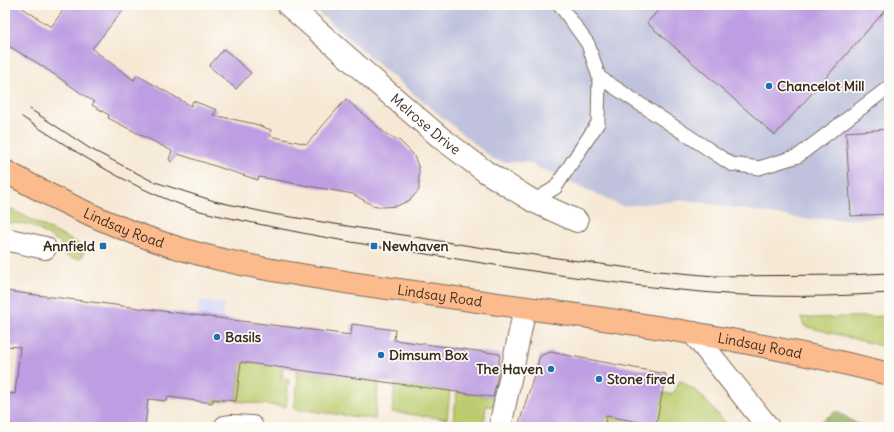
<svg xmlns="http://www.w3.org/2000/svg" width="894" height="432" font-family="Delius,sans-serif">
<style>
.built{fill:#d9d7f8}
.industrial{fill:#c0c2dd}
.green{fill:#bbcb6d;stroke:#7b7a46}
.forest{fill:#94af60;stroke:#686c3f}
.building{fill:#bd9ee2}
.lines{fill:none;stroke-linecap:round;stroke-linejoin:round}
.lane-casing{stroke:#7c6c5e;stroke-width:15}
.street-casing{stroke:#7c6c5e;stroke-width:24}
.primary-casing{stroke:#7c6c5e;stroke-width:24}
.lane{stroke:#fff;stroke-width:13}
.street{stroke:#fff;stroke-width:22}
.primary{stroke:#fbbb8c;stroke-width:22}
.tram{stroke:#3b2a1e;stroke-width:1}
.poi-dot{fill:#1f6fb2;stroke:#fdfcf7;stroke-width:1.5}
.labels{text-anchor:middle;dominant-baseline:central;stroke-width:3.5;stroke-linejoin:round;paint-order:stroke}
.poi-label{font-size:14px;font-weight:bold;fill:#3b2a1e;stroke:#fdfcf7;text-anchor:start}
.street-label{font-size:14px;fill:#3b2a1e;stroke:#fdfcf7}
</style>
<rect width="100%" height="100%" fill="#fdfcf7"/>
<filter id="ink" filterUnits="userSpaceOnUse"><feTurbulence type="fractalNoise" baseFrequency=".025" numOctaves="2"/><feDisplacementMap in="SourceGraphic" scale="8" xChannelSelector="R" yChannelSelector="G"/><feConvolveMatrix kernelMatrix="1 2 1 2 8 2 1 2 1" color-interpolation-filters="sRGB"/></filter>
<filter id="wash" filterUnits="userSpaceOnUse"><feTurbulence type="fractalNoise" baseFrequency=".012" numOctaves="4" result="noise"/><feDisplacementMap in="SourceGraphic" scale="16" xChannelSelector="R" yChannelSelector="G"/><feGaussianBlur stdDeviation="0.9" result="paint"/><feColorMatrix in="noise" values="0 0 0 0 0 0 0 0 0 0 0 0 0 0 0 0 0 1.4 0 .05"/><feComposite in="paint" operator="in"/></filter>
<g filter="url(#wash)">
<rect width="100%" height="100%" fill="#f6e8d4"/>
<!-- built -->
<polygon class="built" points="200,300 224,303 212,403 187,398"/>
<!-- industrial -->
<polygon class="industrial" points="310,5 889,5 889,217 849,219 803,219 687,200 622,206 526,162 503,162 493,159 385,70"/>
<!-- green -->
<g class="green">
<polygon points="5,206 75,242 84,248 84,254 81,258 73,258 61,253 61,243 29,224 5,223"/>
<polygon points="889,316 889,348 804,326 801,317 812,318"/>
<polygon points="218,359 283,367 282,379 289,380 286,407 236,401 240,371 228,400 212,403"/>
<polygon points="297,369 346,375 346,378 379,382 375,419 294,409 298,377 296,377"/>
<polygon points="680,380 700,394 729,427 573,427 570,409 655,425 662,393 673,394"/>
<polygon points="395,384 450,391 447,419 392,412"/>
<polygon points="457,392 494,397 493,407 486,406 484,424 453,420"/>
</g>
<!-- forest -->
<polygon class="forest" points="836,411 856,423 866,427 814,427"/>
<g id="blocks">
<!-- building -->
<g class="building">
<polygon points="5,5 18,5 51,27 67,5 127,5 92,49 134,80 137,75 191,106 193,101 217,110 213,115 255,124 271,130 270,136 307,144 346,99 386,134 400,141 413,154 419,168 419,190 410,200 397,206 383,207 372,205 353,194 259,177 258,180 178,154 171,162 169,160 172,151 108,118 109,115 92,105 94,102 39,64 5,44"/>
<polygon points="663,5 889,5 889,6 775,135 647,23"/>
<polygon points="224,49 251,73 236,89 209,66"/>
<polygon points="889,129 889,214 851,216 846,132"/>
<polygon points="5,291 351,335 352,324 395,330 394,340 500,354 497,380 493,397 241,362 236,401 213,399 212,403 168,397 167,401 148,399 145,427 38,427 5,424 5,393 15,394 20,347 5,346"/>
<polygon points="550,352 666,374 656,425 606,416 605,427 518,427 540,356"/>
</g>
</g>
</g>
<g filter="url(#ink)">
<use href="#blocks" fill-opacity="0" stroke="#7c6c5e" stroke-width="1"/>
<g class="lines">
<!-- lane casing -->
<g class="lane-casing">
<g id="lane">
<polyline points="599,77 731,164 759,168 798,156 889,87"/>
<polyline points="533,201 555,188 598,123 599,77 588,44 560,5"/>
</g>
</g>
<!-- street casing -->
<g class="street-casing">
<g id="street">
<path id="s1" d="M288,5l104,91 49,42 45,34 47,29 44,20"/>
<polyline points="5,239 45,248"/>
<polyline points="693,333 768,427"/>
<polyline points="225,427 232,426 252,427"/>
<polyline points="500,427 525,308"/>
</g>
</g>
<!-- primary casing -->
<g class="primary-casing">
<g id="primary">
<path id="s2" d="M5,171c57,32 117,61 180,79 54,16 111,24 166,33 56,8 112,16 168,24 125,17 248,36 370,67"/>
</g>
</g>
<!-- lane -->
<use href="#lane" class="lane"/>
<!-- street -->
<use href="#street" class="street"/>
<!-- primary -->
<use href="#primary" class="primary"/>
<!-- tram -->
<g class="tram">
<polyline points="30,109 89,148 152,181 214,201 273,214 477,247 637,269 714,276 849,275 889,273"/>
<path d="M22,117c51,33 100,66 157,87 23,9 47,13 70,18 55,12 110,22 165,30 99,16 199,33 299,41 59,5 118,4 176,0"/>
</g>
</g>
</g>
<!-- markers -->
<g class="poi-dot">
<circle cx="769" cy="86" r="4"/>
<rect x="99" y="242" width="8" height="8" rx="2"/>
<rect x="370" y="242" width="8" height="8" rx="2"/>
<circle cx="217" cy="337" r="4"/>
<circle cx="381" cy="355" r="4"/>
<circle cx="551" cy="369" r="4"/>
<circle cx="599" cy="379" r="4"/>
</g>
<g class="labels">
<!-- poi labels -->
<g class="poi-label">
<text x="777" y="86">Chancelot Mill</text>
<text x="95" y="246" text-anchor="end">Annfield</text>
<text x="382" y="246">Newhaven</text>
<text x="225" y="337">Basils</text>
<text x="389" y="355">Dimsum Box</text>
<text x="543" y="369" text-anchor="end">The Haven</text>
<text x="607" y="379">Stone fired</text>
</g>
<!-- street labels -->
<g class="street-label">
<text stroke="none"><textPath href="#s1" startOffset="182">Melrose Drive</textPath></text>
<text stroke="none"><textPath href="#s2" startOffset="132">Lindsay Road</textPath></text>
<text stroke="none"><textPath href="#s2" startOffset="456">Lindsay Road</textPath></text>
<text stroke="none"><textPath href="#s2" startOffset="780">Lindsay Road</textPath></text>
</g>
</g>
<!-- margin -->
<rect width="894" height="432" fill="none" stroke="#fdfcf7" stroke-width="20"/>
</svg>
